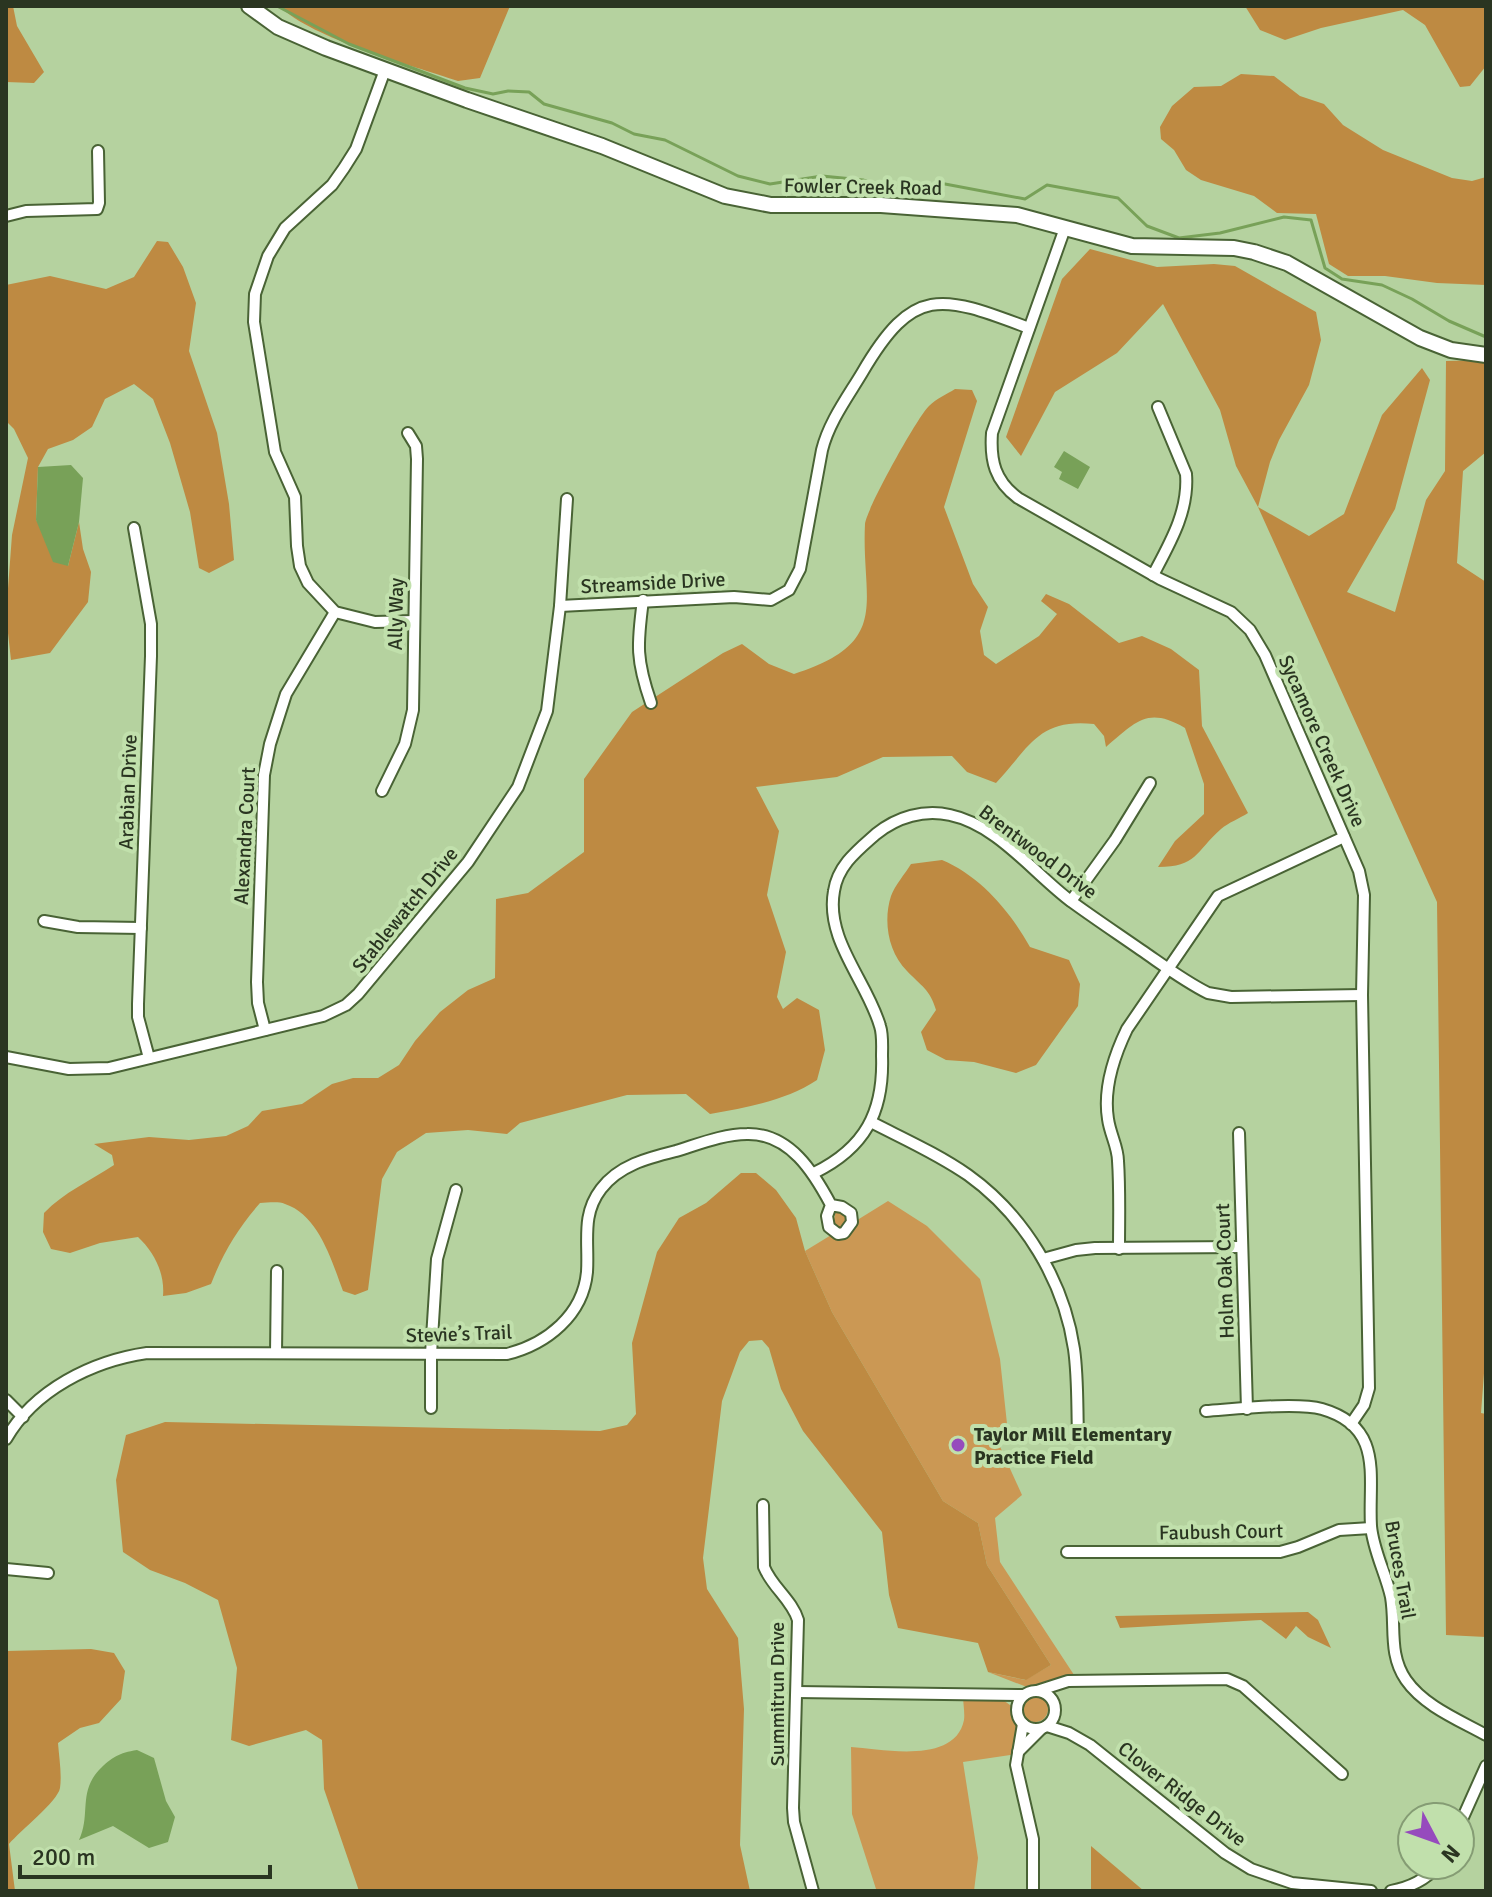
<svg xmlns="http://www.w3.org/2000/svg" width="1492" height="1897" font-family="Signika,sans-serif">
<style>
.green{fill:#cb9854}
.forest{fill:#be8a42}
.water{fill:#78a158}
.lines{fill:none;stroke-linecap:round;stroke-linejoin:round}
.stream{stroke:#78a158;stroke-width:3}
.minor-casing{stroke:#496335;stroke-width:14}
.major-casing{stroke:#496335;stroke-width:18}
.minor{stroke:#fff;stroke-width:10}
.major{stroke:#fff;stroke-width:14}
.poi-dot{fill:#964bbd;stroke:#c1e0ac;stroke-width:3}
.labels{text-anchor:middle;dominant-baseline:central;stroke-width:8;stroke-linejoin:round;paint-order:stroke}
.street-label{font-size:20px;fill:#2a3521;stroke:#c1e0ac}
.poi-label{font-size:20px;font-weight:bold;fill:#2a3521;stroke:#c1e0ac;text-anchor:start}
</style>
<rect width="100%" height="100%" fill="#b5d29f"/>
<!-- green -->
<g class="green">
<polygon points="888,1201 927,1226 980,1279 1000,1359 1008,1433 997,1440 1022,1495 995,1518 1000,1562 1078,1681 1037,1691 988,1672 1025,1680 1051,1665 987,1565 978,1523 943,1501 832,1312 805,1251 841,1229 833,1224 836,1210 847,1217 846,1227"/>
<path d="M963,1695h33l21,15 6,14 -6,30 -54,8 15,96 -4,33 -98,-2 -24,-75 -1,-67c31,2 104,18 113,-27 1,-7 -1,-17 -1,-25z"/>
<circle cx="1035" cy="1709" r="13"/>
</g>
<!-- forest -->
<g class="forest">
<polygon points="6,6 13,6 17,26 44,72 34,83 6,82"/>
<path d="M279,6h231l-30,72 -22,3c-47,-16 -145,-42 -179,-75z"/>
<polygon points="1245,6 1486,6 1486,66 1470,86 1460,87 1425,25 1403,10 1321,28 1285,40 1260,30"/>
<polygon points="1241,74 1274,76 1300,96 1324,104 1343,125 1383,150 1452,178 1472,181 1486,177 1486,285 1437,283 1385,276 1348,276 1329,264 1316,214 1277,213 1254,196 1201,180 1186,170 1174,150 1161,139 1160,127 1172,106 1194,87 1221,86"/>
<polygon points="157,241 168,242 183,267 196,303 189,351 217,433 229,504 234,560 209,573 199,568 190,512 170,443 153,399 134,384 105,399 92,427 73,440 48,449 38,467 36,520 68,566 79,522 83,549 91,572 88,602 50,653 11,660 6,615 12,535 28,458 14,429 6,421 6,285 50,276 106,289 134,277"/>
<polygon points="1090,249 1157,267 1214,264 1235,266 1316,312 1321,340 1309,385 1279,440 1270,462 1258,507 1309,536 1344,514 1382,415 1422,368 1430,380 1395,509 1347,592 1395,612 1426,500 1445,471 1446,361 1486,360 1486,452 1463,471 1457,563 1486,582 1486,1347 1481,1413 1486,1414 1486,1637 1446,1635 1437,902 1258,507 1236,466 1220,410 1163,304 1117,353 1055,392 1021,456 1006,437 1062,279"/>
<path d="M955,389l17,1 5,11 -33,106 29,77 15,23 -8,24 4,24 12,9 43,-28 18,-22 -16,-13 5,-7 23,10 50,39 23,-7 29,13 28,21 3,56 46,87c-8,5 -20,10 -27,16 -26,23 -24,38 -63,38l17,-26 29,-27v-30l-19,-56c-38,-22 -49,-6 -79,19l-2,-11 -10,-12c-56,-6 -65,24 -98,59l-29,-11 -15,-16 -69,1 -46,20 -81,10 23,44 -12,64 19,57 -9,45 6,12 14,-11 22,12 6,40 -8,30c-32,21 -69,27 -107,34l-24,-20 -59,1 -107,28 -13,11 -39,-4 -42,3 -29,19 -15,27 -14,111 -13,5 -12,-4c-11,-29 -24,-76 -58,-87 -7,-3 -18,-1 -25,-1 -22,25 -37,50 -49,81l-25,9 -23,3c2,-23 -9,-44 -25,-59l-38,6 -30,10 -19,-4 -8,-17 1,-19c20,-21 46,-32 70,-48l-2,-10 -18,-11 55,-7 40,3 37,-4 22,-10 14,-15 40,-7 30,-20 21,-6h25l21,-13 16,-24 25,-29 28,-22 27,-12 1,-79 32,-6 56,-41v-73l48,-67 91,-59 19,-9 27,20 25,10c99,-32 67,-71 71,-150 1,-14 53,-108 64,-118 7,-7 18,-12 26,-17z"/>
<path d="M942,860c38,16 68,51 88,87l39,13 11,24 -2,22 -42,59 -20,8 -42,-11 -28,-2 -19,-10 -6,-18 15,-22c-6,-21 -15,-24 -29,-39 -19,-19 -24,-50 -16,-75 4,-11 14,-22 20,-32z"/>
<polygon points="741,1173 756,1173 776,1190 796,1218 805,1251 832,1312 943,1501 978,1523 987,1565 1051,1665 1026,1680 988,1672 978,1643 898,1628 889,1595 882,1532 803,1431 781,1389 769,1348 762,1340 749,1341 740,1352 722,1401 703,1558 707,1589 738,1638 744,1709 740,1845 750,1891 359,1891 324,1789 322,1740 306,1730 249,1746 231,1740 237,1668 218,1600 185,1583 150,1570 123,1552 116,1480 126,1435 165,1422 600,1431 627,1425 636,1414 632,1343 657,1252 679,1218 706,1203"/>
<polygon points="1308,1612 1318,1620 1331,1648 1308,1637 1296,1626 1286,1639 1261,1620 1120,1628 1115,1616"/>
<path d="M91,1649l23,4 11,18 -4,28 -22,24 -19,5 -22,15c1,14 4,31 2,45 -2,13 -40,43 -51,56l6,47h-9v-240z"/>
<polygon points="1091,1846 1144,1891 1091,1891"/>
</g>
<!-- water -->
<g class="water">
<polygon points="1064,451 1090,467 1078,489 1059,479 1062,472 1054,467"/>
<polygon points="71,465 83,478 79,522 68,566 53,562 36,520 38,467"/>
<path d="M137,1750l17,8 12,43 9,16 -7,25 -19,6 -36,-22 -34,14c12,-25 -1,-47 20,-70 13,-13 20,-17 38,-20z"/>
</g>
<g class="lines">
<!-- stream -->
<polyline class="stream" points="277,6 349,44 465,88 493,94 508,91 529,92 544,104 612,123 634,134 665,140 738,176 770,184 822,176 863,180 884,188 905,183 945,184 1025,199 1047,185 1118,198 1147,226 1179,238 1220,233 1284,217 1311,220 1325,268 1342,279 1382,285 1412,299 1449,321 1486,337"/>
<!-- minor casing -->
<g class="minor-casing">
<g id="minor">
<polyline points="385,70 356,149 344,168 332,185 285,228 268,256 255,294 254,322 275,452 295,497 297,546 300,566 308,583 335,612 375,622 414,621"/>
<polyline points="6,216 26,211 97,209 99,203 98,151"/>
<path d="M1065,228l-73,205c-2,28 3,48 26,65l142,81 71,33 19,18 15,25 94,216 5,24 -2,100 7,393 -5,17 -13,19"/>
<polyline points="134,528 151,624 151,656 138,1004 138,1017 149,1058"/>
<path d="M1153,575c17,-32 36,-64 33,-101l-28,-67"/>
<path d="M643,600c-6,45 -7,60 8,103"/>
<path d="M560,606l174,-9 37,3 18,-10 11,-21 22,-119c7,-28 25,-52 40,-77 52,-89 79,-78 167,-45"/>
<polyline points="382,791 405,744 413,710 417,459 416,446 408,433"/>
<polyline points="1071,901 1115,840 1150,783"/>
<polyline points="44,921 78,927 141,928"/>
<polyline points="265,1030 258,1003 257,982 264,775 270,744 286,694 335,612"/>
<polyline points="6,1057 69,1069 109,1068 323,1016 346,1005 358,994 468,862 518,787 547,711 560,606 567,499"/>
<path d="M871,1122c33,17 67,32 97,53 56,40 96,106 106,174 4,28 3,57 4,86"/>
<polyline points="1239,1133 1247,1409"/>
<path d="M814,1173c51,-25 70,-61 68,-117 0,-9 1,-21 -2,-30 -13,-45 -55,-86 -46,-135 4,-26 24,-41 42,-57 21,-17 48,-25 74,-19 48,10 83,58 122,87 22,16 46,32 69,48 22,15 43,31 67,43l23,4 131,-2"/>
<path d="M1119,1249c0,-29 1,-59 -1,-88 0,-14 -8,-27 -10,-42 -5,-31 6,-63 19,-90l91,-133 126,-59"/>
<polyline points="1043,1259 1076,1250 1095,1248 1242,1247"/>
<polyline points="276,1353 277,1271"/>
<polyline points="6,1400 23,1417"/>
<polyline points="431,1408 431,1354 437,1259 456,1190"/>
<path d="M1206,1411c29,-2 91,-9 116,-2 63,18 46,69 49,117 2,24 15,48 20,71 5,29 -3,57 15,83 18,26 53,40 80,55"/>
<path d="M6,1439c28,-49 86,-78 141,-86l360,1c40,-10 76,-39 80,-82 2,-30 -6,-57 14,-83 18,-24 47,-31 75,-38 23,-7 48,-17 71,-17 43,-1 67,39 84,71l-4,11 2,11 9,7 6,-1 8,-11 -1,-9 -9,-6 -11,-2"/>
<path d="M763,1505l1,62c8,20 28,33 34,53l-5,188 1,14 19,69"/>
<polyline points="1067,1552 1280,1552 1298,1547 1339,1530 1371,1528"/>
<polyline points="6,1569 48,1573"/>
<polyline points="1037,1691 1068,1681 1227,1679 1243,1686 1342,1774"/>
<circle cx="1036" cy="1710" r="19"/>
<polyline points="797,1692 1024,1695"/>
<polyline points="1023,1724 1016,1765 1033,1839 1033,1891"/>
<polyline points="1047,1726 1069,1733 1090,1745 1225,1853 1251,1869 1292,1883 1371,1891"/>
<polyline points="1018,1752 1041,1729"/>
<polyline points="1460,1824 1486,1766"/>
<path d="M1391,1891c20,-4 34,-11 48,-26"/>
</g>
</g>
<!-- major casing -->
<g class="major-casing">
<polyline id="major" points="249,6 278,27 326,48 467,100 602,146 725,196 771,205 881,205 1017,215 1132,246 1234,248 1254,252 1287,263 1420,338 1451,350 1486,355"/>
</g>
<!-- minor -->
<use href="#minor" class="minor"/>
<!-- major -->
<use href="#major" class="major"/>
</g>
<!-- markers -->
<circle class="poi-dot" cx="958" cy="1445" r="8"/>
<g class="labels">
<!-- street labels -->
<g class="street-label">
<text transform="translate(863 187) rotate(1)">Fowler Creek Road</text>
<text transform="translate(653 583) rotate(-3)">Streamside Drive</text>
<text transform="translate(396 614) rotate(-89)">Ally Way</text>
<text transform="translate(1322 741) rotate(66)">Sycamore Creek Drive</text>
<text transform="translate(128 792) rotate(-88)">Arabian Drive</text>
<text transform="translate(245 836) rotate(-87)">Alexandra Court</text>
<text transform="translate(1038 852) rotate(37)">Brentwood Drive</text>
<text transform="translate(405 910) rotate(-51)">Stablewatch Drive</text>
<text transform="translate(1225 1271) rotate(-92)">Holm Oak Court</text>
<text transform="translate(459 1334) rotate(-2)">Stevie’s Trail</text>
<text transform="translate(1221 1532) rotate(-1)">Faubush Court</text>
<text transform="translate(1400 1570) rotate(80)">Bruces Trail</text>
<text transform="translate(777 1694) rotate(-90)">Summitrun Drive</text>
<text transform="translate(1182 1794) rotate(38)">Clover Ridge Drive</text>
</g>
<!-- poi labels -->
<g class="poi-label">
<text x="974" y="1434">Taylor Mill Elementary<tspan x="974" dy="23">Practice Field</tspan></text>
</g>
</g>
<!-- border -->
<rect width="1492" height="1897" fill="none" stroke="#2a3521" stroke-width="16"/>
<!-- north arrow -->
<g transform="translate(1436 1841) rotate(131)"><circle r="38" fill="#c1e0ac" stroke="#859c74" stroke-width="2"/>
<path d="M0-6L14 30L0 20L-14 30Z" fill="#964bbd"/>
<text y="-12" font-size="22" font-weight="bold" text-anchor="middle" fill="#2a3521">N</text>
</g>
<!-- scale -->
<path d="M20 1865v12h250v-12" fill="none" stroke="#2a3521" stroke-width="4"/>
<text x="32" y="1865" font-size="24" fill="#2a3521" stroke="#c1e0ac" stroke-width="6" paint-order="stroke">200 m</text>
</svg>
